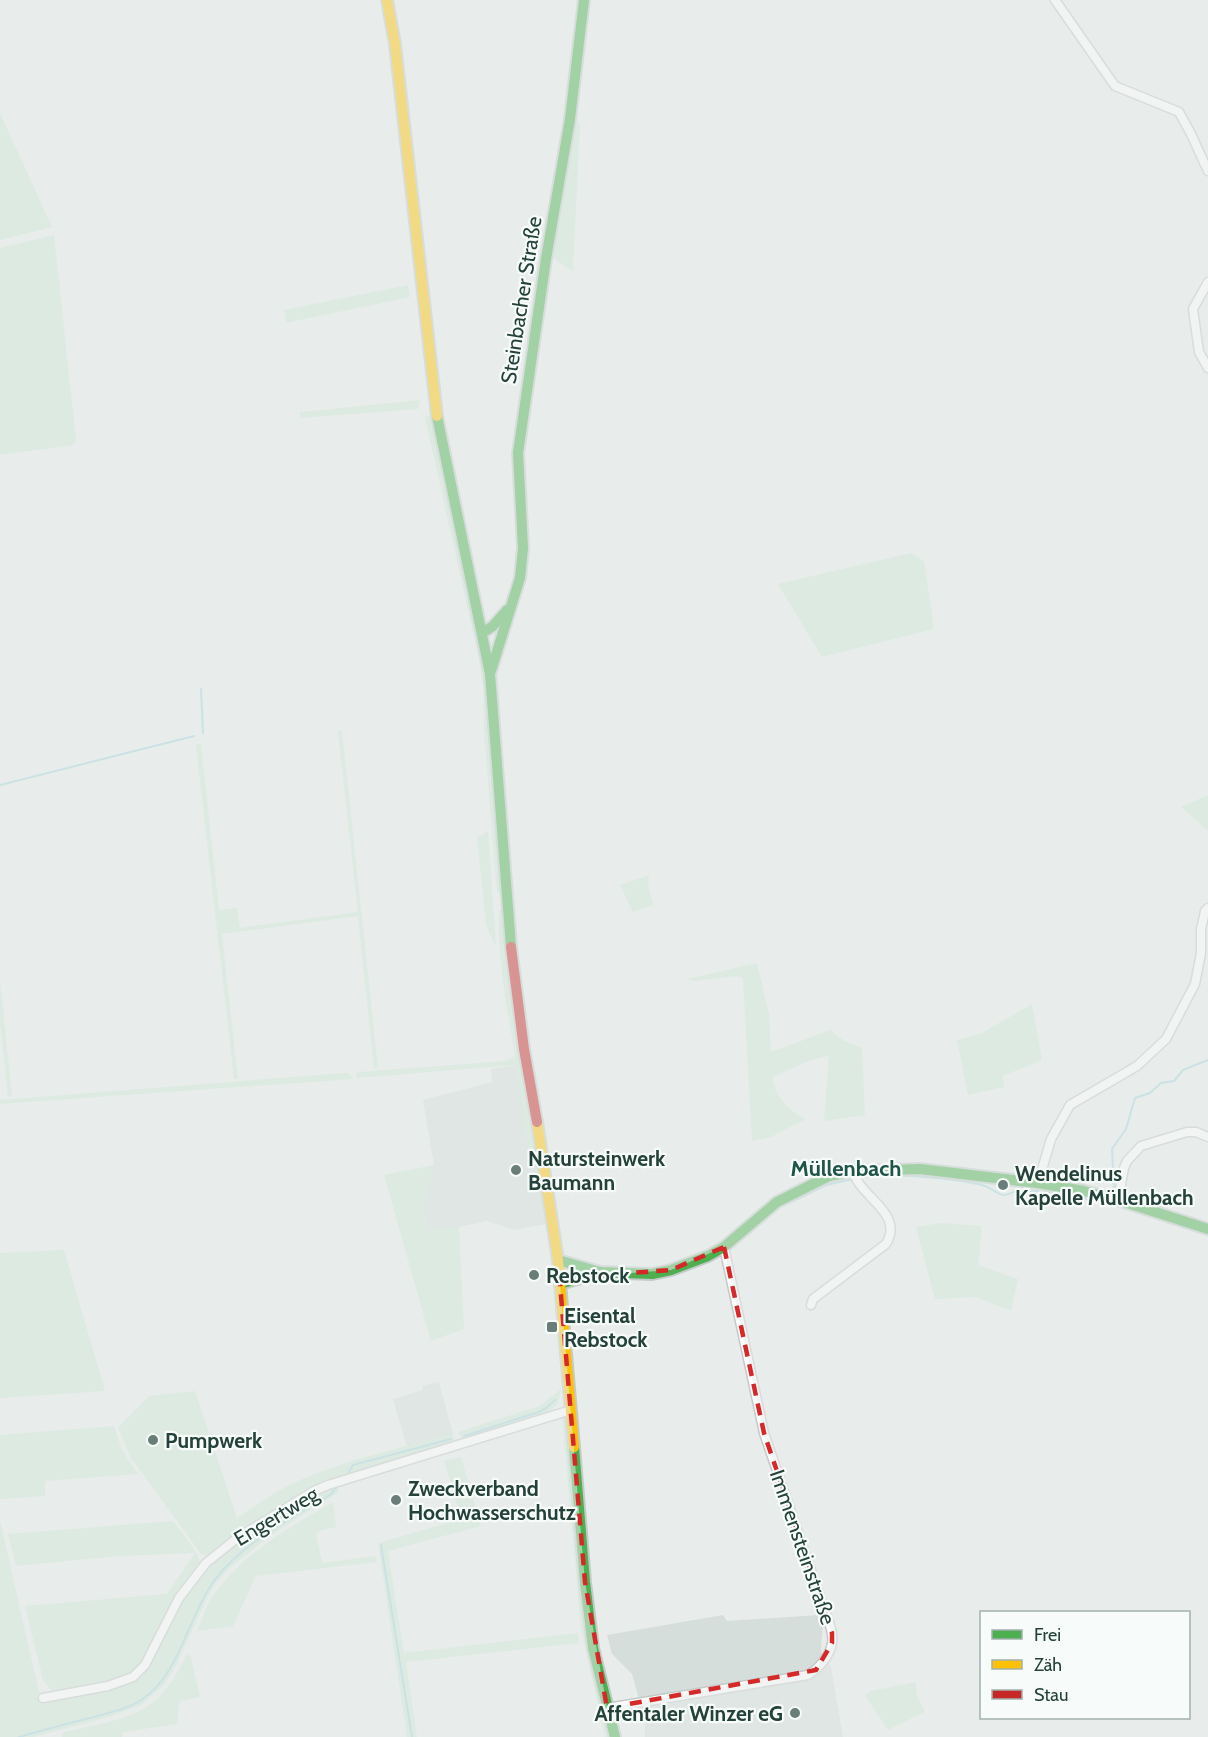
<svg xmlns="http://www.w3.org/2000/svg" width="1208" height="1737" font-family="Cabin,sans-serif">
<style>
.built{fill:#d6dedb}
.green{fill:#d1e6d8}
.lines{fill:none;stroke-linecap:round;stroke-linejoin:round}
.stream{stroke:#a9d4db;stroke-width:2}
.street-casing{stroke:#c5cac8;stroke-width:11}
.fast-casing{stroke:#c3cbc8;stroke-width:14}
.slow-casing{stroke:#c3cbc8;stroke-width:14}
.jam-casing{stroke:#c3cbc8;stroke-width:14}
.street{stroke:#fcfcfc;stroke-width:8}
.fast{stroke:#4caf50;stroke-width:10}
.slow{stroke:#ffc107;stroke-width:10}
.jam{stroke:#c62828;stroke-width:10}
.marked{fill:none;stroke:#d62828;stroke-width:4.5;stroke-dasharray:12 8;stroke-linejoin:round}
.poi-dot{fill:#697e78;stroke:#f7fbf9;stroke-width:2}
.labels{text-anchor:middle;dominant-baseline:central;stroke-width:4.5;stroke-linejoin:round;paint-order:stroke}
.street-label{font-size:21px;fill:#24423a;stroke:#f7fbf9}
.poi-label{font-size:21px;font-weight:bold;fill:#24423a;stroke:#f7fbf9;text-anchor:start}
.neighbourhood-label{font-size:22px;font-weight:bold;fill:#1f5548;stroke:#f7fbf9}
</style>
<rect width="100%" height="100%" fill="#e8edeb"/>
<!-- built -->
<g class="built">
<polygon points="517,1065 529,1153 535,1152 546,1224 514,1230 487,1221 459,1227 427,1230 423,1208 434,1165 423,1100 492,1082 491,1069"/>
<polygon points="439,1382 453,1434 407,1447 393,1399 423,1390 422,1386"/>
<polygon points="723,1615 727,1621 818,1615 823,1620 821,1652 831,1667 843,1737 645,1737 645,1720 632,1674 612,1654 607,1635"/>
</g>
<!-- green -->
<g class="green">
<polygon points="0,113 52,227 0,240"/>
<polygon points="573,122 580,123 573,271 557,261 551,254"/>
<polygon points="54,235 76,440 73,445 0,455 0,248"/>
<polygon points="408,285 410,297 286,323 284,310"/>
<polygon points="420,400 418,409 300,418 300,412"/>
<polygon points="427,416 431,417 484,665 502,891 500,893 497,891 495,870 484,732 483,688 479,660 425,417"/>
<polygon points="911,553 924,561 934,629 822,657 778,584"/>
<polygon points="338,731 342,731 378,1068 374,1068 358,916 222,934 238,1079 234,1079 196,745 201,744 219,910 237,908 240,928 358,912"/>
<polygon points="1208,795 1208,831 1181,807"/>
<polygon points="488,831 496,947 486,925 477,838"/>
<polygon points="649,875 648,885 653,905 633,912 620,885"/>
<path d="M502,909l10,92 23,151 -6,2 -13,-89 -160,13v-4l3,-2 146,-11 10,-5c-8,-48 -18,-97 -16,-146z"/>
<path d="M757,963l12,51 2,38 59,-22 13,10 19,8 3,67 -41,6 5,-65 -16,3 -40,18c0,18 17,35 33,42l-35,18 -19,4 -9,-162 -6,-3 -44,5 -6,-2z"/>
<polygon points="0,980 12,1096 8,1097 0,1023"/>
<polygon points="1032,1004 1042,1060 1003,1076 1004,1087 968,1095 957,1040 980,1034"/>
<polygon points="345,1073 349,1073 353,1079 0,1104 0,1100"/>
<polygon points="434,1165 423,1208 427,1230 459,1227 464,1329 431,1341 384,1175"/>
<polygon points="940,1223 982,1226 978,1265 1018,1279 1011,1311 976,1297 935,1299 916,1227"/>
<polygon points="64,1250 105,1391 0,1398 0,1253"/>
<polygon points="561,1389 558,1404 545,1414 462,1439 458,1432 539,1406"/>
<path d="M195,1391l42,127c23,-16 46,-32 73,-42 46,-19 95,-29 143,-42l1,6 -3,4 -112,34 -133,78 -5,-2 -70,-96 -13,-30 31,-32z"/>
<polygon points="564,1416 567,1418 583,1625 608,1737 605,1737 581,1629 562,1419"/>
<polygon points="114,1426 122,1450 138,1474 45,1481 45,1496 0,1499 0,1435"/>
<polygon points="461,1457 481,1526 388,1551 404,1653 578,1633 579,1643 406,1662 417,1737 407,1737 378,1543 461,1519 444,1460"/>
<path d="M336,1484l3,8 -68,43 -40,32 -15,16 -9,15 -31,68 -12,19 -23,20 -32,12 -76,20h-33v-217l41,181 36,-6 70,-28c13,-19 20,-41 31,-61 35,-60 99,-92 158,-122z"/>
<path d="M333,1502l3,25 -20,5 6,31 54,-7 1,6 -121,14 -23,50 -36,5c6,-14 11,-30 21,-42 29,-38 74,-63 115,-87z"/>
<path d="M173,1521c8,11 27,32 27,44l-25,33 -25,55 -15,18 -18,10 -57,10 -9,-1 -8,-10 -18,-74 142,-12 28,-41 -77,3 -102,10 -8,-32z"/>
<path d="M190,1654l10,43 -20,4 -3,23 -54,8 -1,5h-60l2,-5c31,-7 69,-12 93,-33 13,-12 21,-28 29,-43z"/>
<polygon points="916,1682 917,1696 925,1712 888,1730 865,1696 871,1691"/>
</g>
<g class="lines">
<!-- stream -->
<g class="stream">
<polyline points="201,689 203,733"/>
<polyline points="0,785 194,736"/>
<path d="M888,1175c31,1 64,3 94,10 16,4 16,16 33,6"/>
<polyline points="858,1178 882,1175"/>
<polyline points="1024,1191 1038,1191"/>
<polyline points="1044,1191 1065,1195"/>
<polyline points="1114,1192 1112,1149 1126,1129 1135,1098 1150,1093 1161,1083 1174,1081 1183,1070 1208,1060"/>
<polyline points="1072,1197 1097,1201"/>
<polyline points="789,1203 826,1185 853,1179"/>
<polyline points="464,1436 539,1412 545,1409 555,1400"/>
<polyline points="349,1472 353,1465 451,1439"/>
<polyline points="381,1545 412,1737"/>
<path d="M19,1737c24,-7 47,-13 71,-19 17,-5 36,-8 51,-18 38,-23 47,-84 73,-119 27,-37 77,-63 116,-86l6,-7"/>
</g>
<!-- street casing -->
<g class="street-casing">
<g id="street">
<polyline points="1055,0 1115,86 1179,112 1191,134 1208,171"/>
<polyline points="1208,282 1193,309 1199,352 1208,368"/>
<polyline points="1038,1183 1051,1139 1070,1105 1137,1066 1166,1039 1195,984 1201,953 1201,929 1205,911 1208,908"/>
<polyline points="1118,1200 1124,1168 1127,1161 1141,1146 1187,1132 1196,1132 1208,1137"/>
<path d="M811,1305l2,-6 73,-55c19,-31 -26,-46 -33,-73"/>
<polyline points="43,1698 108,1686 133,1677 145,1665 179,1598 206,1563 236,1539 314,1491 328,1485 571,1410"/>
<path d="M607,1708l201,-33c10,-6 22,-19 24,-32 2,-9 -3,-21 -6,-29l-62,-181 -40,-186"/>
</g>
</g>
<!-- fast casing -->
<g class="fast-casing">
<g id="fast">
<polyline points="437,416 490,674 511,947"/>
<polyline points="482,633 493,626 507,610"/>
<polyline points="491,671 520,578 523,548 518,453 546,259 570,119 584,0"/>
<polyline points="558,1260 600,1272 652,1274 671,1270 708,1256 724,1247 777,1202 829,1176 853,1171 920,1169 1038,1183 1084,1191 1118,1200 1208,1229"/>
<polyline points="560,1284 600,1272"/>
<polyline points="574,1447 585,1582 593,1648 615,1737"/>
</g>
</g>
<!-- slow casing -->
<g class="slow-casing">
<g id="slow">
<polyline points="387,0 395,44 437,416"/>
<polyline points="537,1122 558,1260 574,1447"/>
</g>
</g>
<!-- jam casing -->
<g class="jam-casing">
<polyline id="jam" points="511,947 524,1049 537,1122"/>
</g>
<!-- street -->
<use href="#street" class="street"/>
<!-- fast -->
<use href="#fast" class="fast"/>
<!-- slow -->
<use href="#slow" class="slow"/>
<!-- jam -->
<use href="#jam" class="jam"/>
</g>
<!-- marked area -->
<path d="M0 0H1208V1737H0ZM724,1247l40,186 68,200v10l-16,27 -209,38 -22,-126 -25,-298 18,-7 93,-7z" fill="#e8edeb" fill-opacity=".55" fill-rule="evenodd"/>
<path class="marked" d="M724,1247l40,186 68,200v10l-16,27 -209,38 -22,-126 -25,-298 18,-7 93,-7z"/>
<!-- markers -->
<g class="poi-dot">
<circle cx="516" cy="1170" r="6"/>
<circle cx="1003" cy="1185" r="6"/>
<circle cx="534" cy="1275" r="6"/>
<rect x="546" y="1321" width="12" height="12" rx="3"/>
<circle cx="153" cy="1440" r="6"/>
<circle cx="396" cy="1500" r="6"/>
<circle cx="795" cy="1713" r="6"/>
</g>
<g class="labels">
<!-- street labels -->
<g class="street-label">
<text transform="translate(521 300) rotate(-81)">Steinbacher Straße</text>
<text transform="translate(276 1516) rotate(-31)">Engertweg</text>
<text transform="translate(803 1547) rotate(71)">Immensteinstraße</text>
</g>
<!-- poi labels -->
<g class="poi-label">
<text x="528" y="1158">Natursteinwerk<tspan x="528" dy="24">Baumann</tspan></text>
<text x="1015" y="1173">Wendelinus<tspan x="1015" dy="24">Kapelle Müllenbach</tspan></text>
<text x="546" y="1275">Rebstock</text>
<text x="564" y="1315">Eisental<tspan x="564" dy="24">Rebstock</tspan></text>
<text x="165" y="1440">Pumpwerk</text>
<text x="408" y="1488">Zweckverband<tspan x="408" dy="24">Hochwasserschutz</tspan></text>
<text x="783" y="1713" text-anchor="end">Affentaler Winzer eG</text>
</g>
<!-- neighbourhood labels -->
<g class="neighbourhood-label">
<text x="846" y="1168">Müllenbach</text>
</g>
</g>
<!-- legend -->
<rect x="980" y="1611" width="210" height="108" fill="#f7fbf9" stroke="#a3b1ad" stroke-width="1.5"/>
<rect x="992" y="1630" width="30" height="9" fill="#4caf50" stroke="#a3b1ad" stroke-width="1.5"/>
<text x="1034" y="1641" font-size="18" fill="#24423a">Frei</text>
<rect x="992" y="1660" width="30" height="9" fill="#ffc107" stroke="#a3b1ad" stroke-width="1.5"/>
<text x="1034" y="1671" font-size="18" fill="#24423a">Zäh</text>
<rect x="992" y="1690" width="30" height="9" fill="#c62828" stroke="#a3b1ad" stroke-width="1.5"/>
<text x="1034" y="1701" font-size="18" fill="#24423a">Stau</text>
</svg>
